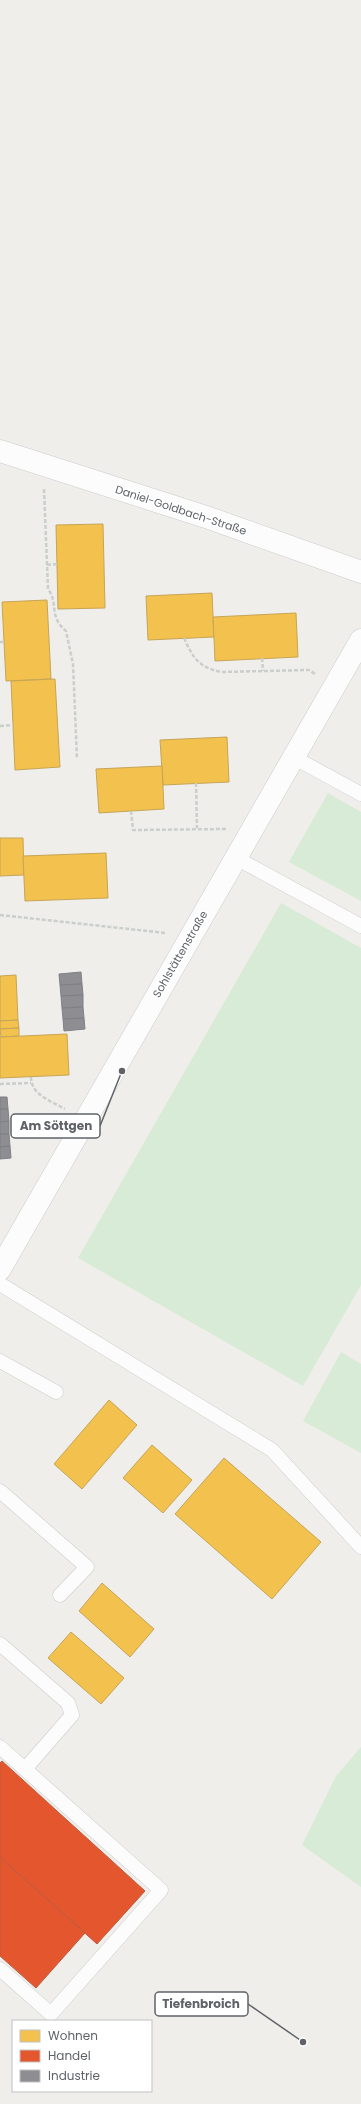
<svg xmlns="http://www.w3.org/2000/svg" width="361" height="2104" font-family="Poppins,sans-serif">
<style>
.green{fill:#d8ebd6}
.homes{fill:#f2c14e;stroke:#c6a556}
.shops{fill:#e4572e;stroke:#bc5b3f}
.industry{fill:#8d8d92;stroke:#7f8085}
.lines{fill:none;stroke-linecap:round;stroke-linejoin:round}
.service-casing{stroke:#cbcccc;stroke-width:15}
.minor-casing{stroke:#cbcccc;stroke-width:23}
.tertiary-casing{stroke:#cbcccc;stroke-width:23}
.path{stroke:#cacfcc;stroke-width:2.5;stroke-dasharray:4 2;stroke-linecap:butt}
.service{stroke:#fdfcfc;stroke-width:14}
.minor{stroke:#fdfcfc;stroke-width:22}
.tertiary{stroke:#fdfcfc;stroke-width:22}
.labels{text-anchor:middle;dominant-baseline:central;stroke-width:4;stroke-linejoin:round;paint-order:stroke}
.street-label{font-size:11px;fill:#5f6368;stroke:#fff}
.leader{fill:none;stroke:#5f6368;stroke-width:1.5}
.callout-dot{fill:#5f6368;stroke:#fff;stroke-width:1.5}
.callout{fill:#fff;stroke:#5f6368;stroke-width:1.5}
.callout-label{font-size:12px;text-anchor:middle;font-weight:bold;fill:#5f6368}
</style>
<rect width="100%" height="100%" fill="#efeeea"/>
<!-- green -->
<g class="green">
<polygon points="328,793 361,812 361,901 289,862"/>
<polygon points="281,903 361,948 361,1285 303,1386 78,1258"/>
<polygon points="341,1352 361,1364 361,1453 303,1421"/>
<polygon points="361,1747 361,1887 302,1845 336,1776"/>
</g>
<!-- homes -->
<g class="homes">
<polygon points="103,524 105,608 58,609 56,525"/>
<polygon points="212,593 214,637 148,640 146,596"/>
<polygon points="47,600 51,679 6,681 2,602"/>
<polygon points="296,613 298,657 215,661 213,617"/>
<polygon points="55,679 60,767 15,770 11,681"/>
<polygon points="227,737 229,782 163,785 160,740"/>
<polygon points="162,766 164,809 99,813 96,769"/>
<polygon points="0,838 23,838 24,875 0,876"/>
<polygon points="106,853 108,898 25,901 23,856"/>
<polygon points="16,975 18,1020 0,1021 0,976"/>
<polygon points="18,1020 19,1028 0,1029 0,1021"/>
<polygon points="19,1028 19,1036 1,1037 0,1029"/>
<polygon points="67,1034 69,1075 0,1078 0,1037"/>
<polygon points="109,1400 137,1425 82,1489 54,1464"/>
<polygon points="152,1445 192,1480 163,1513 123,1478"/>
<polygon points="224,1458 321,1542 272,1599 175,1514"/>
<polygon points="102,1583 154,1629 130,1657 79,1611"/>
<polygon points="71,1632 124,1678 101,1704 48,1658"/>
</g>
<!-- shops -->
<g class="shops">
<polygon points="2,1761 145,1891 97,1944 0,1857 0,1763"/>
<polygon points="0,1857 85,1933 36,1988 0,1956"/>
</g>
<!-- industry -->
<g class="industry">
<polygon points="81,972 82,984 60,985 59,974"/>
<polygon points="82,984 83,995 61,996 60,985"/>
<polygon points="83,995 83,1007 62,1008 61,996"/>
<polygon points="83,1007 84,1018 63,1019 62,1008"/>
<polygon points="84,1018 85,1029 64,1031 63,1019"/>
<polygon points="0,1097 7,1097 8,1109 0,1109"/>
<polygon points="0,1109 8,1109 9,1121 0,1122"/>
<polygon points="9,1121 9,1134 0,1134 0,1122"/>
<polygon points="0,1134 9,1134 10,1146 0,1147"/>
<polygon points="10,1146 11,1158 0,1159 0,1147"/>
</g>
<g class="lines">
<!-- service casing -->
<g class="service-casing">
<g id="service">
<polyline points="293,757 361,794"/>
<polyline points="236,858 361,926"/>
<polyline points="0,1284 272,1450 361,1547"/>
<polyline points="0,1361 56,1392"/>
<polyline points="0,1491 87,1567 60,1595"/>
<polyline points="0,1644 68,1703 72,1715 25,1769"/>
<polyline points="0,1747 161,1890 51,2014 0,1969"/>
</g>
</g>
<!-- minor casing -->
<g class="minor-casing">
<polyline id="minor" points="0,451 206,517 361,572"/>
</g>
<!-- tertiary casing -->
<g class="tertiary-casing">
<polyline id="tertiary" points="0,1269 361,640"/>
</g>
<!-- path -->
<g class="path">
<path d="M44,489l4,100c11,15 0,27 18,42l7,33 4,95"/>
<polyline points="47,565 57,564"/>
<path d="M184,638c9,20 15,30 38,34l87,-2 6,4"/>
<polyline points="0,642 4,642"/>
<polyline points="262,658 263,671"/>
<polyline points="0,726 13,725"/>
<polyline points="196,783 197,828"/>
<polyline points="131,811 133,830 227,829"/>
<polyline points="0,915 166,933"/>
<path d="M31,1077c0,18 20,24 34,32"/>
<polyline points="0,1084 31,1083"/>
</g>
<!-- service -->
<use href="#service" class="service"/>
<!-- minor -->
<use href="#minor" class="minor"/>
<!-- tertiary -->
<use href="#tertiary" class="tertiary"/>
</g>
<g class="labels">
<!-- street labels -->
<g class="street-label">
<text transform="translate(181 510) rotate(18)">Daniel-Goldbach-Straße</text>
<text transform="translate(180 954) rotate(-60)">Sohlstättenstraße</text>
</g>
</g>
<!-- callouts -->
<path class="leader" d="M122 1071L100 1126M303 2042L248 2004"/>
<g class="callout-dot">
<circle cx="122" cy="1071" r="4"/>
<circle cx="303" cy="2042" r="4"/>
</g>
<g class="callout">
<rect x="11" y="1114" width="89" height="24" rx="4"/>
<rect x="155" y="1992" width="93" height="24" rx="4"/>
</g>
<g class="callout-label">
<text x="56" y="1130">Am Söttgen</text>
<text x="201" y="2008">Tiefenbroich</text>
</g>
<!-- legend -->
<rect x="12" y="2020" width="140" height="72" fill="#ffffff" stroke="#bfc1c3"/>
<rect x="20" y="2030" width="20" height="12" fill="#f2c14e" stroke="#bfc1c3"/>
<text x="48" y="2040" font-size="12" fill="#5f6368">Wohnen</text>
<rect x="20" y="2050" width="20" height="12" fill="#e4572e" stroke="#bfc1c3"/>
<text x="48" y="2060" font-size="12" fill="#5f6368">Handel</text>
<rect x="20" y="2070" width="20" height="12" fill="#8d8d92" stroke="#bfc1c3"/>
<text x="48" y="2080" font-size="12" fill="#5f6368">Industrie</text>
</svg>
